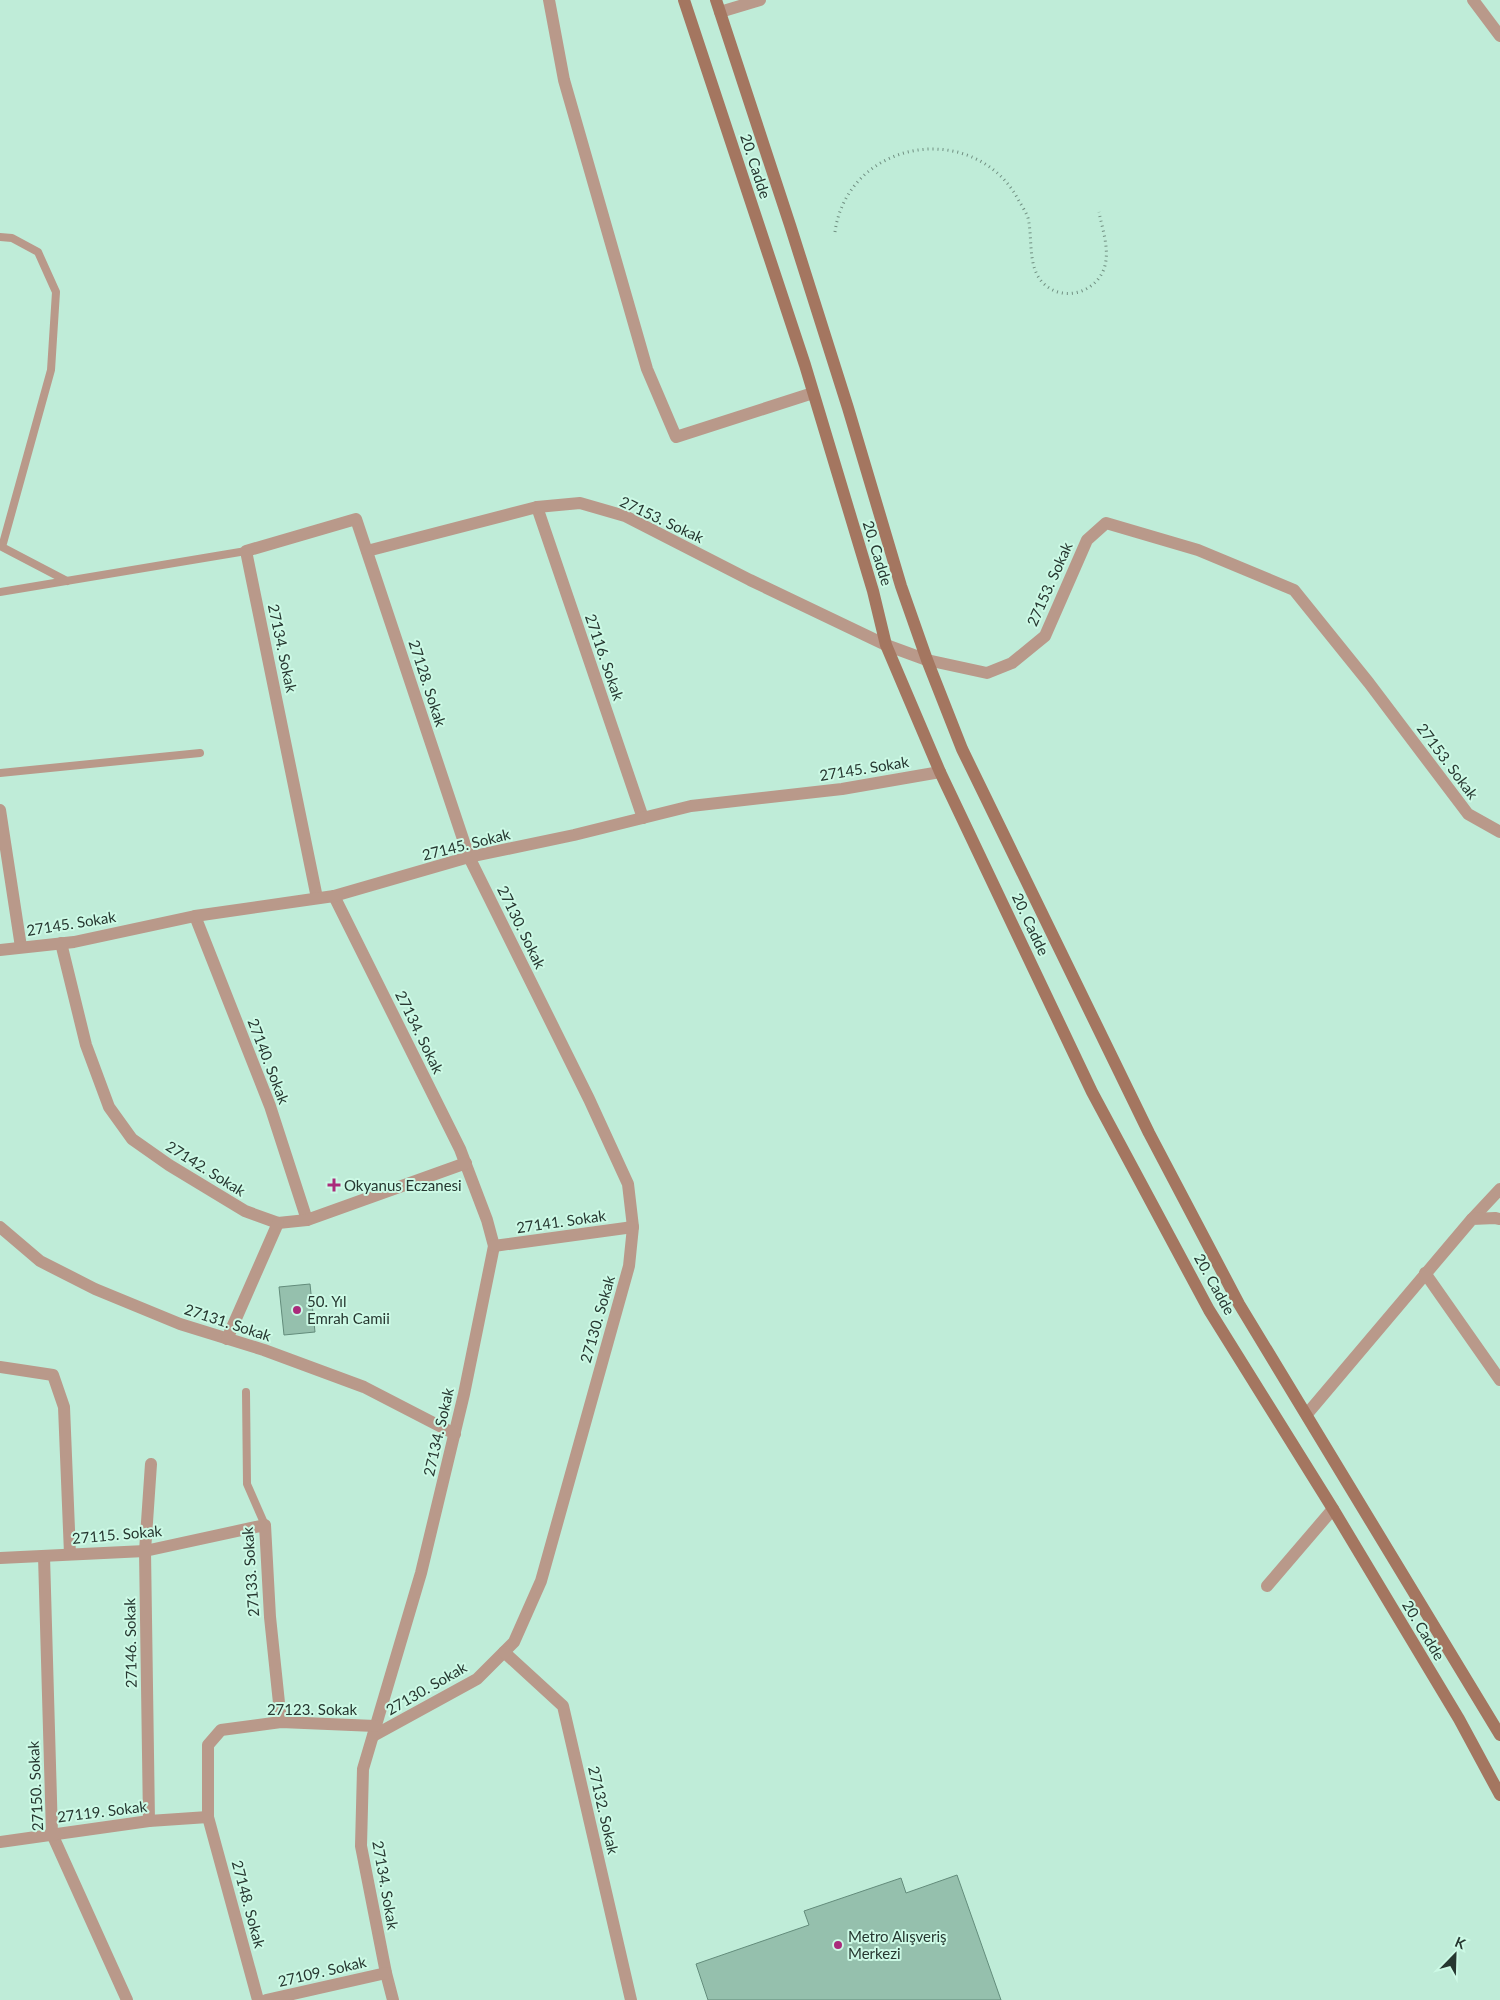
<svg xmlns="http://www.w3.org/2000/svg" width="1500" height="2000" font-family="Lato,sans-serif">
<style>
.building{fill:#95c0ad;stroke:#638c7b}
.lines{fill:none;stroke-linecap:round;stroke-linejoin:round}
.path{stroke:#708f81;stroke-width:3;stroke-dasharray:1 4;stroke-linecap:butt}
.service{stroke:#b9998a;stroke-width:8}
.minor{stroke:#b9998a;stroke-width:12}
.secondary{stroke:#a47660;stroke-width:12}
.poi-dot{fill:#aa2b7b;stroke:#ccf9e5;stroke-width:2}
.labels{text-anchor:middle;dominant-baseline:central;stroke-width:4;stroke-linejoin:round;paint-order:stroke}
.street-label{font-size:15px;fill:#263730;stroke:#ccf9e5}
.poi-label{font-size:15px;fill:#263730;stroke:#ccf9e5;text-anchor:start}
</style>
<rect width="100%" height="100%" fill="#bfecd8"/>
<!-- building -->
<g class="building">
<polygon points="310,1284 315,1332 284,1335 279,1287"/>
<polygon points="957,1875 1001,2000 708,2000 696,1964 809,1925 804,1911 901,1878 906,1893"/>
</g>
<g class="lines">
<!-- path -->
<path class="path" d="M835,232c4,-31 23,-58 51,-72 48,-24 108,-8 133,41 3,5 7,11 9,17 5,21 -1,48 15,65 22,22 60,7 63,-23 2,-15 -4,-33 -7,-48"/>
<!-- service -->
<g class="service">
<polyline points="0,237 12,238 38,252 56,292 51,370 2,547 67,581"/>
<polyline points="0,592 246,551"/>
<polyline points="0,773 200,753"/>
<polyline points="246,1392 247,1484 265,1525"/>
</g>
<!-- minor -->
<g class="minor">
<polyline points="549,0 564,80 647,369 676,437 813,393"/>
<polyline points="1473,0 1500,36"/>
<polyline points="720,12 760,0"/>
<polyline points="537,507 643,818"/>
<polyline points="367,551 537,507 580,503 625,516 750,580 886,645 927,660 987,673 1012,663 1045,636 1087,540 1106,523 1198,550 1294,590 1369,683 1468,814 1500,832"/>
<polyline points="0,810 21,947"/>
<polyline points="334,896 460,1149 487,1220 494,1246 464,1394 421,1573 363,1769 361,1846 386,1973 393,2000"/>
<polyline points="317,898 246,551 356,519 469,857 589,1099 628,1184 633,1227 629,1266 541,1581 514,1642 477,1679 373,1736"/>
<polyline points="195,916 270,1106 307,1220"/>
<polyline points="61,943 86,1045 109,1107 132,1139 169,1165 245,1211 278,1223 307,1220 466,1163"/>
<polyline points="0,950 74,942 195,916 334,896 469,857 574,835 691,806 842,789 940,772"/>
<polyline points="1472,1219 1500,1189"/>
<polyline points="0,1227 40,1261 95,1289 180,1324 264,1350 364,1387 455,1434"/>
<polyline points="494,1246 633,1227"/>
<polyline points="1425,1273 1500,1380"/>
<polyline points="227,1339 278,1223"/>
<polyline points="0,1367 53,1375 64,1407 70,1554"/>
<polyline points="1307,1414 1472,1219 1495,1218 1500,1219"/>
<polyline points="44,1556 52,1834 127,2000"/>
<polyline points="0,1558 145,1551 265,1525 270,1617 281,1722"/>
<polyline points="1267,1586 1333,1509"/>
<polyline points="504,1652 563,1706 631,2000"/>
<polyline points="149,1821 145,1551 151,1464"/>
<polyline points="0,1842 149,1821 208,1817"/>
<polyline points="258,2000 208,1817 208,1745 221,1730 281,1722 375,1726"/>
<polyline points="266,2000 386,1973"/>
</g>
<!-- secondary -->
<g class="secondary">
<polyline points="684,0 805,365 873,591 886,645 940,772 1092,1092 1209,1310 1333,1509 1459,1719 1500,1795"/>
<polyline points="716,0 790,225 848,408 901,586 927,660 962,749 1149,1133 1239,1304 1500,1735"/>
</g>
</g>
<!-- markers -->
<g class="poi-dot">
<path d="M331.5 1177.5h5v5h5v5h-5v5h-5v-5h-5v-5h5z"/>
<circle cx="297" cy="1310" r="5"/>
<circle cx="838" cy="1945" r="5"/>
</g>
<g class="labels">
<!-- street labels -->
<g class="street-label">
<text transform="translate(756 166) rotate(72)">20. Cadde</text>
<text transform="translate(662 519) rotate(25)">27153. Sokak</text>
<text transform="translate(878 553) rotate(73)">20. Cadde</text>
<text transform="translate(1049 584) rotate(-66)">27153. Sokak</text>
<text transform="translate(283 648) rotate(78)">27134. Sokak</text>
<text transform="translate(605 657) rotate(71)">27116. Sokak</text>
<text transform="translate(428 683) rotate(72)">27128. Sokak</text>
<text transform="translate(1448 761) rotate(53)">27153. Sokak</text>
<text transform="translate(864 768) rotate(-9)">27145. Sokak</text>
<text transform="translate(466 844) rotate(-14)">27145. Sokak</text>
<text transform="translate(71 923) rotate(-9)">27145. Sokak</text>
<text transform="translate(1031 924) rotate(65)">20. Cadde</text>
<text transform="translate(522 927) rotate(64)">27130. Sokak</text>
<text transform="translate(420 1032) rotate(64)">27134. Sokak</text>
<text transform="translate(269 1061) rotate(69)">27140. Sokak</text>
<text transform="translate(206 1168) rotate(32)">27142. Sokak</text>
<text transform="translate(561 1221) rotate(-8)">27141. Sokak</text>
<text transform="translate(1215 1284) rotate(61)">20. Cadde</text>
<text transform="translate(597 1319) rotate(-74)">27130. Sokak</text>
<text transform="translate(228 1322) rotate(18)">27131. Sokak</text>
<text transform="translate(438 1432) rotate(-77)">27134. Sokak</text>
<text transform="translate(117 1534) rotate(-5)">27115. Sokak</text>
<text transform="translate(250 1572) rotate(-94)">27133. Sokak</text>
<text transform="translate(1424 1630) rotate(59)">20. Cadde</text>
<text transform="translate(130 1643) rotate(-91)">27146. Sokak</text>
<text transform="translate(426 1688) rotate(-30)">27130. Sokak</text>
<text x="312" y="1709">27123. Sokak</text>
<text transform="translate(35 1786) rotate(-93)">27150. Sokak</text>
<text transform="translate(604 1810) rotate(77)">27132. Sokak</text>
<text transform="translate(102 1811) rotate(-7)">27119. Sokak</text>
<text transform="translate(386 1885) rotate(80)">27134. Sokak</text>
<text transform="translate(249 1904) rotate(75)">27148. Sokak</text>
<text transform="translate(322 1971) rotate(-13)">27109. Sokak</text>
</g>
<!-- poi labels -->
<g class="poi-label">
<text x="344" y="1185">Okyanus Eczanesi</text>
<text x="307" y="1301">50. Yıl<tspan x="307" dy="17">Emrah Camii</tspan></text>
<text x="848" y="1936">Metro Alışveriş<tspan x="848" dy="17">Merkezi</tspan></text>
</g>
</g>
<!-- north arrow -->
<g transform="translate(1455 1955) rotate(23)" stroke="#ccf9e5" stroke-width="4" paint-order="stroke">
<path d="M0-4L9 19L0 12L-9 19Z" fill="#263730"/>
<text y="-8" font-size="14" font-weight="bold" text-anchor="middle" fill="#263730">K</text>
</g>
</svg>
